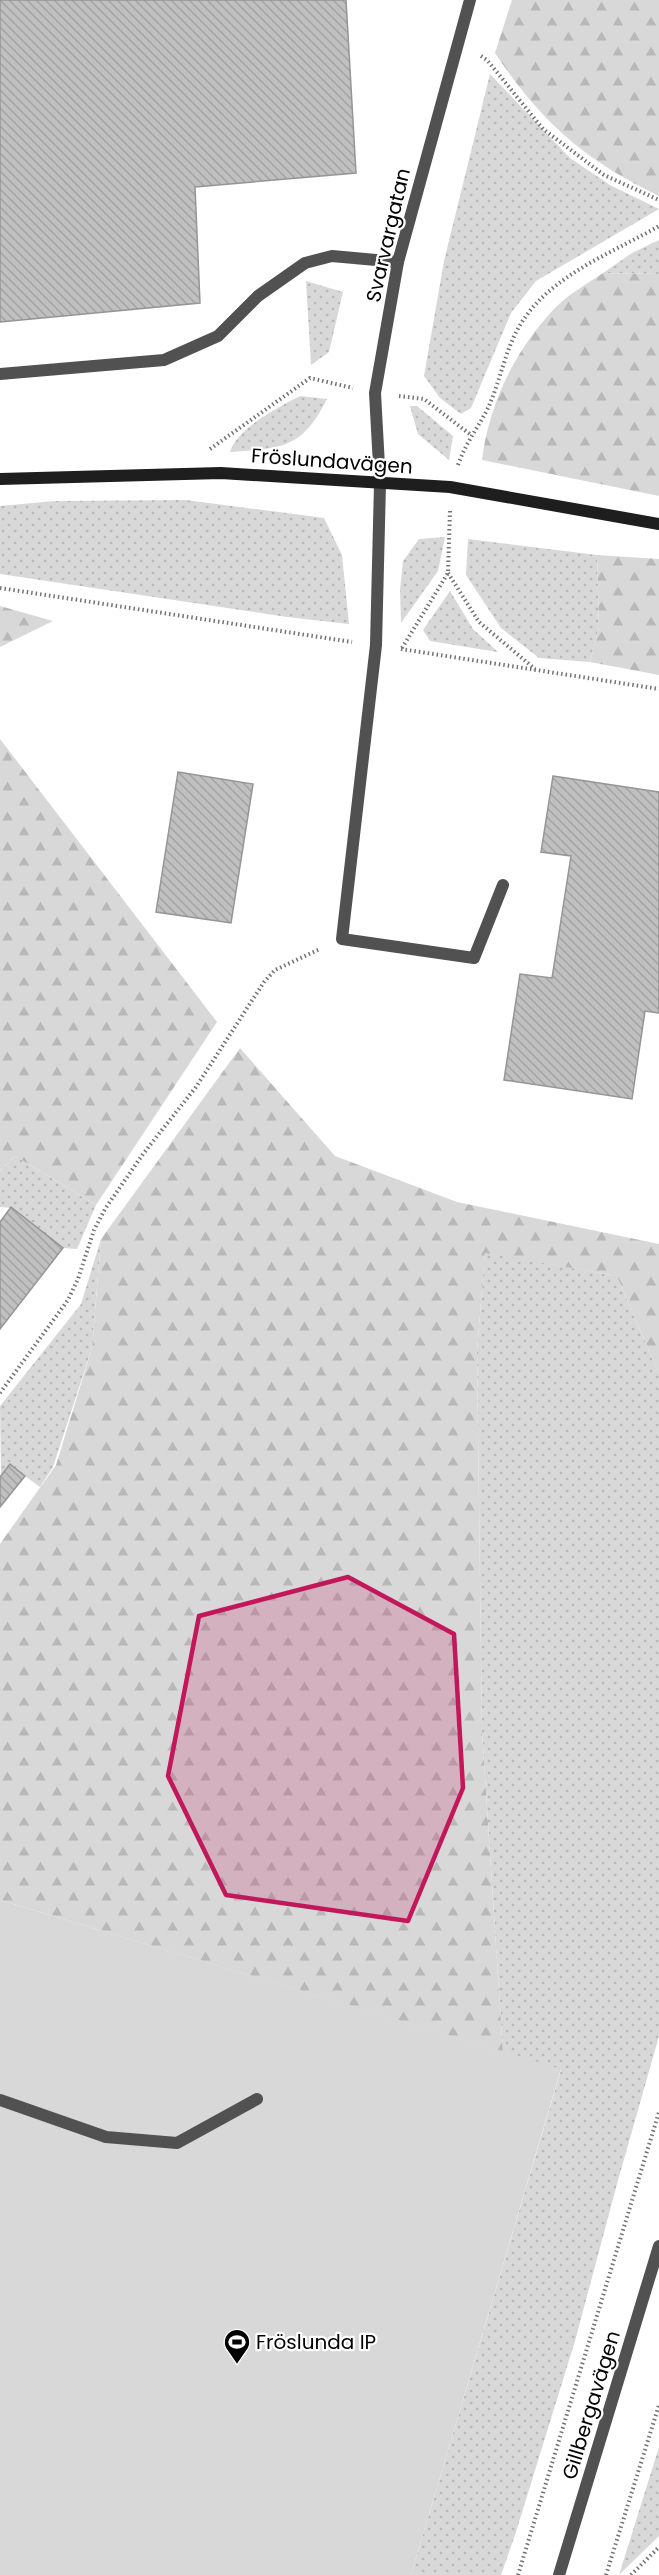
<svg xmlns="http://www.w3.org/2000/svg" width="659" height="2575" font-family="Poppins,sans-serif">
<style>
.grass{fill:url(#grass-dots)}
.forest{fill:url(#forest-firs)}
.green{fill:#d8d8d8}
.building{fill:url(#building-back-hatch);stroke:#959595;stroke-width:1.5}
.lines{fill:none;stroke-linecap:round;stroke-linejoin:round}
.path{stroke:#737373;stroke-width:4;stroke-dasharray:1.5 3;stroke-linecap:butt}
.service{stroke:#515151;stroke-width:12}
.tertiary{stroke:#515151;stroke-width:12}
.secondary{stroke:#1e1e1e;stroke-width:12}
.marked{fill:#c2185b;fill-opacity:0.2;stroke:#c2185b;stroke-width:4.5;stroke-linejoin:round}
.labels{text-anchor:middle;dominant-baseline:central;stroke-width:4.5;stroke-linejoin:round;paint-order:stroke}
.street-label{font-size:20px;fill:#000;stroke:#fff}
.poi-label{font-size:20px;fill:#000;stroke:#fff;text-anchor:start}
</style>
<defs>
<pattern id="grass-dots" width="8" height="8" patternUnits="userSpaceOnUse" patternTransform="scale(1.5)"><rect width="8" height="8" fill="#d8d8d8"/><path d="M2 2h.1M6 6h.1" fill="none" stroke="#b8b8b8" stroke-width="1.8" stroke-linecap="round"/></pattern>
<pattern id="forest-firs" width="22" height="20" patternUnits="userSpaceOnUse" patternTransform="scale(1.5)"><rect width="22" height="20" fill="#d8d8d8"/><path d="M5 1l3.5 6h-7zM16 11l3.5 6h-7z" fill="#b8b8b8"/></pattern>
<pattern id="building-back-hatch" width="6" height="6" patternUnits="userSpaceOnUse" patternTransform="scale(1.5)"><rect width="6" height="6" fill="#c0c0c0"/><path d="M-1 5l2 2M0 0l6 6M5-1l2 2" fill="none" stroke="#a3a3a3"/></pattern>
</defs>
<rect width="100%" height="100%" fill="#fff"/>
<!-- grass -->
<g class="grass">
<polygon points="490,74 570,158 610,185 659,209 536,281 511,313 471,408 461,414 440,398 424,376 444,261"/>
<polygon points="659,240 659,274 603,273 632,253"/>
<polygon points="306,281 343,292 329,352 311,365"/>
<path d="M300,396l27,3c-25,50 -45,49 -97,53 7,-24 49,-45 70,-56z"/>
<polygon points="410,406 417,406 453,436 449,460 418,434"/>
<polygon points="186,500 324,518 342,555 349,624 287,617 0,574 0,506 55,501"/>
<polygon points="445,537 438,571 401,623 400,590 403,561 419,539"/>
<polygon points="468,539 597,555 599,627 590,662 539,658 501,628 466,575"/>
<polygon points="450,591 473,629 498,652 430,641 423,630"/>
<polygon points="15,1156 96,1205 77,1249 63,1248 11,1208 0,1207 0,1171"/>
<polygon points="101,1239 92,1348 53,1467 40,1487 10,1465 1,1475 0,1406 81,1304"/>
<polygon points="485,1252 617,1276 659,1374 659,2036 617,2184 575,2341 515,2535 501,2575 411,2575 561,2070 503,2052 482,1731 477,1351"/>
<polygon points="659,2447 659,2536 619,2575"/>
</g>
<!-- forest -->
<g class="forest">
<path d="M512,0h147v196c-75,-36 -118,-74 -164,-143z"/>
<path d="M603,273l56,1v222l-177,-36c7,-56 33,-110 72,-151 13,-14 33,-25 49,-36z"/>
<polygon points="597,555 659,559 659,675 590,662 599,627"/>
<polygon points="0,606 53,621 0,647"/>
<polygon points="0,739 217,1022 96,1205 15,1156 0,1171"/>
<polygon points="240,1048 335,1156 457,1202 659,1244 659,1374 617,1276 485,1253 477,1351 482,1731 503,2052 0,1900 0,1544 56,1465 92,1348 101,1239"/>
</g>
<!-- green -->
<polygon class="green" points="0,1900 561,2069 411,2575 0,2575"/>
<!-- building -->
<g class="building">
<polygon points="0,0 346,0 356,173 195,187 200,303 0,322"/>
<polygon points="178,772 253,784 231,923 156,912"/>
<polygon points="553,776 659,792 659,1013 645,1011 632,1099 504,1080 520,974 552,978 571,856 541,852"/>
<polygon points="11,1207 63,1248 0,1329 0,1222"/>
<polygon points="10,1464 25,1476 0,1507 0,1477"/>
</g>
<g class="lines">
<!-- path -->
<g class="path">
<polyline points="481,56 487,60 543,129 604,175 659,200"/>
<polyline points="399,396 424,399 471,435"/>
<polyline points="210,449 310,378 353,388"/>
<path d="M458,465c8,-23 20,-37 30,-57 13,-28 18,-64 36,-89 30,-45 90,-67 135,-93"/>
<polyline points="448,573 479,622 535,669"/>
<polyline points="0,588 352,642"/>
<polyline points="402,648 448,573 450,510"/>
<polyline points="401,649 659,689"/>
<polyline points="0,1393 68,1300 78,1279 94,1230 105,1209 143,1154 196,1087 264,982 275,970 320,949"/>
<polyline points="518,2575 659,2112"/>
<polyline points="606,2575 659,2405"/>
<polyline points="631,2575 659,2547"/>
</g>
<!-- service -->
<g class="service">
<polyline points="0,374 164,360 218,336 258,296 305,263 332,256 398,262"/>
<polyline points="380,484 376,645 342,939 474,958 503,885"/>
<polyline points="0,2100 106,2137 177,2143 257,2099"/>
</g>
<!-- tertiary -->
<g class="tertiary">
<polyline points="380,484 375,393 398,262 470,0"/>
<polyline points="559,2575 659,2246"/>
</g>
<!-- secondary -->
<polyline class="secondary" points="0,479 221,473 450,487 659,524"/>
</g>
<!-- marked area -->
<path class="marked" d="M348,1577l106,57 9,154 -55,133 -182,-26 -58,-119 31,-160z"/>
<!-- icons -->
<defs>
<g id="stadium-pin" transform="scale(1.35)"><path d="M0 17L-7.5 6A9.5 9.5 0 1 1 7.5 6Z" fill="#000" stroke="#fff"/><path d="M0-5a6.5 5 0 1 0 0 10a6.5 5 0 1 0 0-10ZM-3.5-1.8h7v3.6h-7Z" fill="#fff"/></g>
</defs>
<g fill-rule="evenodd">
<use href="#stadium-pin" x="237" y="2342"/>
</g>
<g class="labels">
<!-- street labels -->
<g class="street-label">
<text transform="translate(388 235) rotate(-77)">Svarvargatan</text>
<text transform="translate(332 461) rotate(4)">Fröslundavägen</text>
<text transform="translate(591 2405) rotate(-73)">Gillbergavägen</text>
</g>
<!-- poi labels -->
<g class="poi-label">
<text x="256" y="2342">Fröslunda IP</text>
</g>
</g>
</svg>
